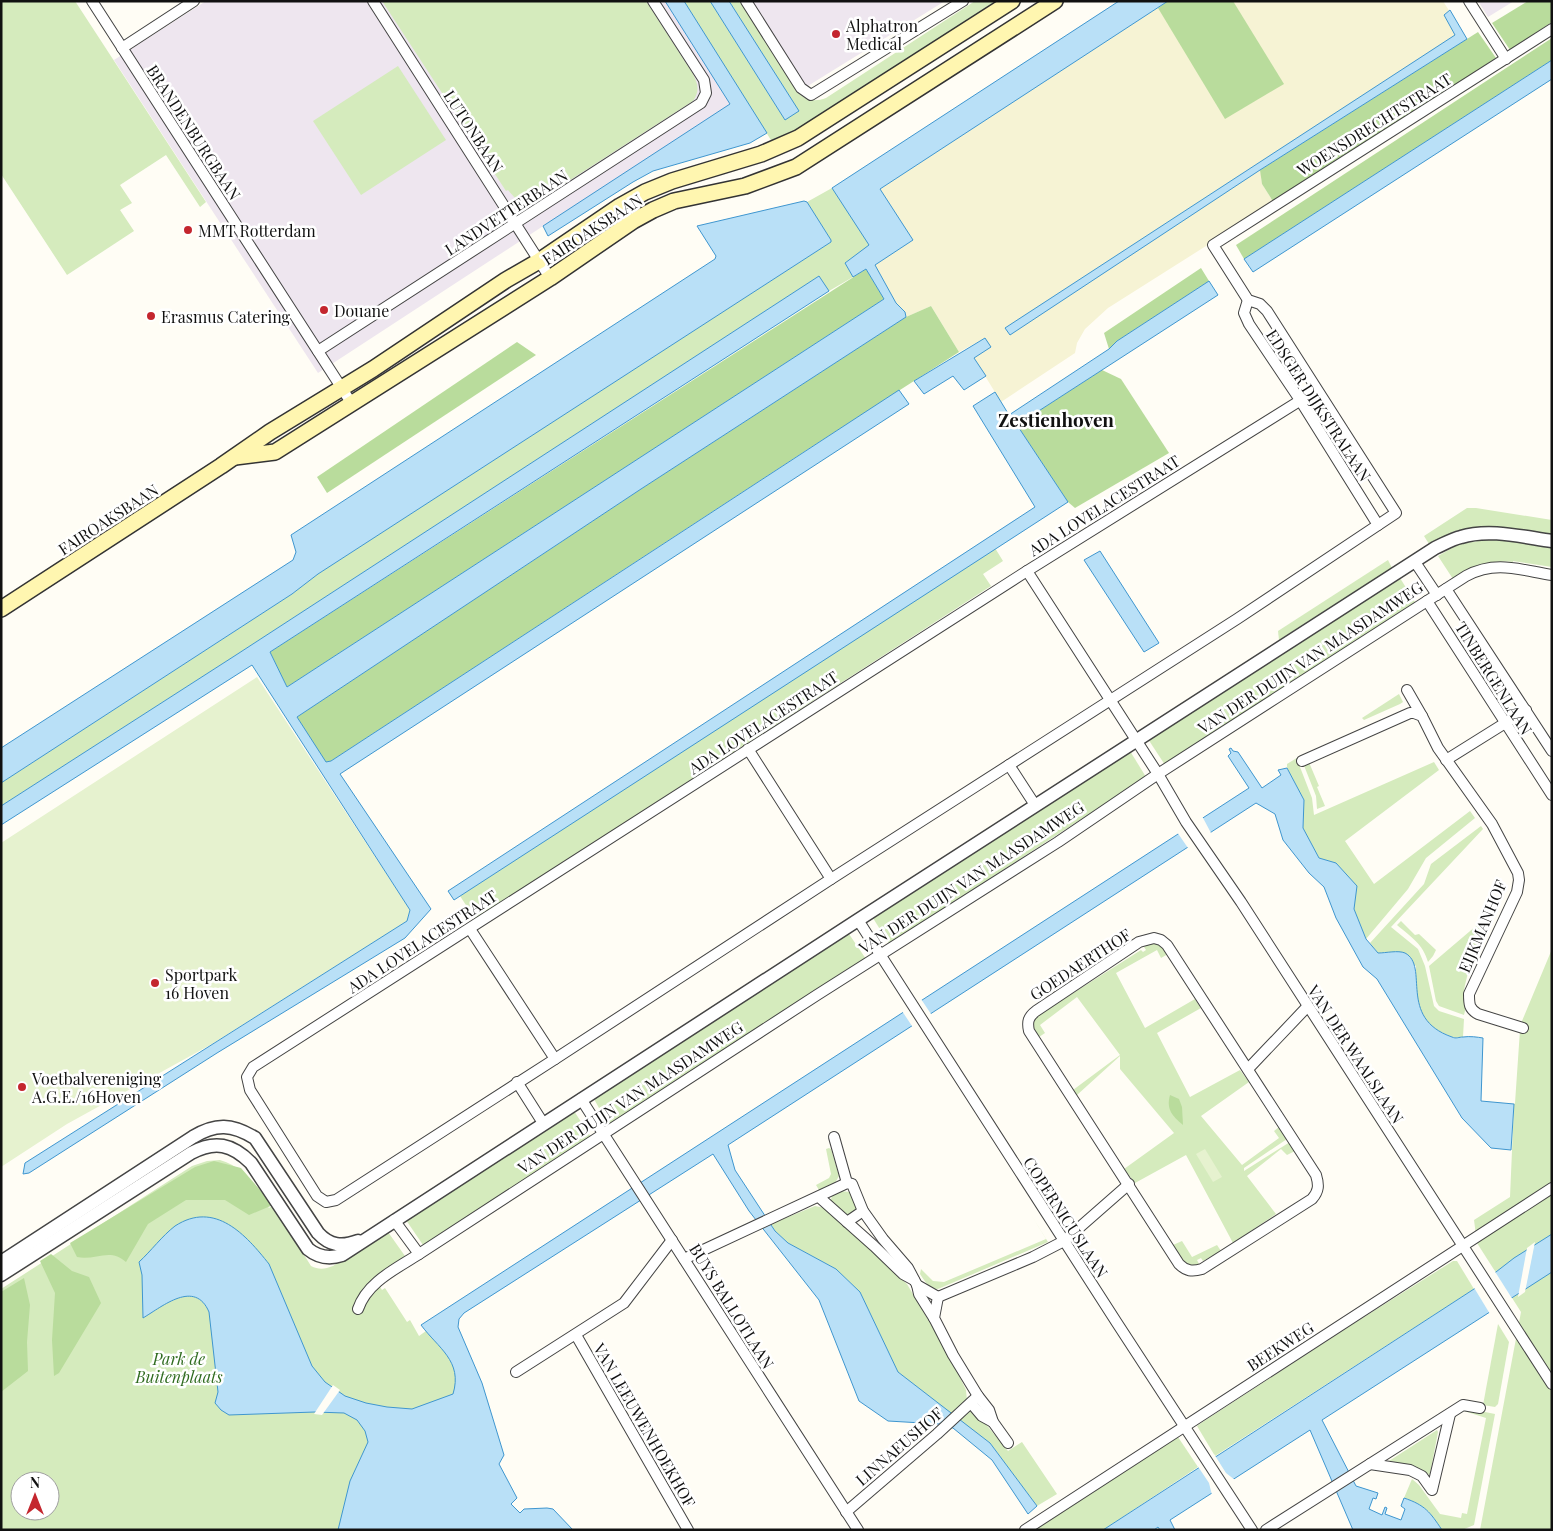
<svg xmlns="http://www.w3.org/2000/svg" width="1553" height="1531" font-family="'Playfair Display',serif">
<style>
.industrial{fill:#eee6ef}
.farmland{fill:#f6f3d4}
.green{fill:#d5ebbd;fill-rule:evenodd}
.forest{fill:#b9dc9c}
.pitch{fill:#e6f2cf}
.water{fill:#b9e0f7;stroke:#3f96cf}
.pier{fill:#fffdf5}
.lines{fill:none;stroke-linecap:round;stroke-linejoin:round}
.minor-casing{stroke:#444;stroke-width:12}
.tertiary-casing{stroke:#444;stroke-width:15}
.secondary-casing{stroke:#333;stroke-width:18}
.minor{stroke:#fff;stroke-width:10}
.tertiary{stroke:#fff;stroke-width:12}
.secondary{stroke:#fff6b0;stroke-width:15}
.poi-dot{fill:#c4262e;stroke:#fff;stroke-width:2}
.labels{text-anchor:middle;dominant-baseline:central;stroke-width:5;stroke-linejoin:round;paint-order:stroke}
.poi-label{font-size:16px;fill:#111;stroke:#fff;text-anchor:start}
.street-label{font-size:16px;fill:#111;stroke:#fff}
.park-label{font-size:16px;font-style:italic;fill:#2f6b1f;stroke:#fff}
.quarter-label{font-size:19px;font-weight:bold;fill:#111;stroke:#fff}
</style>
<rect width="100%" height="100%" fill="#fffdf5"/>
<!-- industrial -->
<g class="industrial">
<polygon points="206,1 665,1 730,104 318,373 114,60"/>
<polygon points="729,1 945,1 790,97"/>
<polygon points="1478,1 1514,1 1488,17"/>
</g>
<!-- farmland -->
<polygon class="farmland" points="1168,1 1443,1 1467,39 1261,170 1262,184 1274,203 1108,308 1085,329 1077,343 1075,353 1001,402 974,358 985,338 959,352 931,306 906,317 905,312 896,303 875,265 913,240 880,189"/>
<!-- green -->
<g class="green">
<polygon points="1,1 75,1 206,202 200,207 166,155 120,185 132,203 120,210 134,231 67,275 1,174"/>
<path d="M382,1h264l47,73c5,10 7,17 0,27l-154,99 -2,-3c-15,10 -19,5 -29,-7l-2,1z"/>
<path d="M684,1h26l75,119 5,-23 -61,-96h11l57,91c10,9 18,10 29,6l149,-97h22l2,2 -225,142z"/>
<polygon points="398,66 446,140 361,195 313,121"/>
<polygon points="832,188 870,245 845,263 853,277 829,291 819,276 236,655 1,806 1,783 292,594 318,574 831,242 831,240 807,202"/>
<polygon points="1467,508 1476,508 1552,520 1552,534 1484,526 1455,531 1429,544 1424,536"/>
<path d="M1491,539l61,8v20l-39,-6v1c-24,-2 -41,4 -60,17l-15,-23 21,-12z"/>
<polygon points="995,548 1003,561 983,574 991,586 475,919 460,896"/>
<polygon points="1388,560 1392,568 1279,640 1278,631"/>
<polygon points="1400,578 1415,602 1165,765 1148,739"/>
<polygon points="1399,694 1403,702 1400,704 1364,720 1362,718"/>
<polygon points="1130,751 1146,777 889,944 873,918"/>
<polygon points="1300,756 1300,767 1312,798 1314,815 1434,762 1439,770 1345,841 1374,884 1470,811 1475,818 1426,858 1408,889 1366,939 1354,909 1356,886 1336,863 1319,858 1303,828 1304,800 1287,768 1287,764"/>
<polygon points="1308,760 1319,786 1317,787 1325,806 1317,809 1316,796 1303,763"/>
<path d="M1481,826l2,3 -92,98 27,22 7,17 9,40 5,5 25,8 -1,18c-9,2 -13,-1 -22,-5 -26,-12 -25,-42 -25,-66l-17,-14 -21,1 -8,-10 54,-59 7,-20z"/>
<path d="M1483,920l3,2c-7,20 -16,41 -21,63 -3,11 3,18 -1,30l-25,-9 -3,-5 -7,-35z"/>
<path d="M1401,921l14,14 4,-1 17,16 -3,6 -5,6c-5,-18 -17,-25 -31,-37z"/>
<polygon points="849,934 866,959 610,1125 604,1115 608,1112 604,1105 599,1108 594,1099"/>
<polygon points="1154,941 1161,943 1168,954 1161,958 1157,950 1116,973 1145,1028 1195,999 1201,1008 1157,1033 1190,1097 1240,1070 1249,1082 1201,1116 1242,1165 1279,1138 1274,1131 1279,1127 1287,1139 1244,1168 1244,1171 1290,1142 1295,1151 1287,1155 1281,1149 1247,1176 1276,1214 1233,1243 1186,1155 1135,1183 1124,1169 1174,1133 1120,1069 1120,1056 1077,1095 1073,1090 1120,1055 1077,997 1040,1025 1045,1033 1039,1037 1032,1027 1034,1018 1141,950 1143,952 1146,950 1144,947"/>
<polygon points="1552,949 1552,1530 1480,1530 1521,1312 1477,1243 1474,1220 1510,1197 1514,1104 1515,1103 1520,1030 1522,1021"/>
<polygon points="574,1111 591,1137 423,1245 406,1220"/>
<polygon points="829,1148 831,1149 839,1176 835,1183 819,1190 816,1185 829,1178 831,1174 826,1149"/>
<path d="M220,1160c27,8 34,26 49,48l4,-3 38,61c8,4 14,3 22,0l55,-34 17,24 -31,21 8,13 3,-2 22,34 3,-2 9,16 7,-5 24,27 59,151 27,21h-535v-241l191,-123 15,-5zM20,1481h30v30h-30z"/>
<path d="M840,1191l10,1 7,17 -7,5 -5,1 -14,-13c-1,-6 4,-10 9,-11z"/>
<polygon points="815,1206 825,1208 832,1214 907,1284 949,1355 966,1390 967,1401 953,1415 898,1372 860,1292 836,1269 788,1243 775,1231 771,1224"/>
<path d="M1030,1213l18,29 -110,47c-10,0 -13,-8 -18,-15l1,-5 12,12 11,1 102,-43z"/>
<polygon points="1182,1241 1192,1257 1217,1245 1221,1251 1203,1261 1201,1258 1197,1260 1199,1264 1193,1268 1187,1266 1173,1245"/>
<polygon points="1453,1261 1457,1261 1474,1289 1215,1456 1197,1426 1198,1425 1353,1324"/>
<polygon points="1498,1324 1509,1342 1498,1404 1495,1407 1483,1405"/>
<path d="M1465,1408l30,6 -21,111 -12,5h-20c-12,-18 -17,-25 -38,-32l8,-19 7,6 21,29 21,4 1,-5 5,1 19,-96 -22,-7z"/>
<polygon points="971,1411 975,1411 1008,1451 1022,1442 1057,1494 1037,1506 990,1443 959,1420"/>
<polygon points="1437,1430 1438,1432 1430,1474 1426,1476 1411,1465 1389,1461"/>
<polygon points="1178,1437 1198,1467 1103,1530 1035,1530"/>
</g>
<!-- forest -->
<g class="forest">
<polygon points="1168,1 1233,1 1284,84 1225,119 1158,8"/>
<polygon points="1528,1 1552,1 1552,22 1510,50 1492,23"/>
<polygon points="1478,32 1496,58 1274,203 1262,184 1260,170"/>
<polygon points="1552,38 1552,60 1244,259 1236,245"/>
<polygon points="1201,268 1209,281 1117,341 1109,349 1104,333"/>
<polygon points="866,269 884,299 287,687 270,652"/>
<polygon points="931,306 959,352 799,455 331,761 326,763 297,717 641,489 906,317"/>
<polygon points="517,342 536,355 327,493 317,477"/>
<polygon points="1102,370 1121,379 1169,453 1075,508 1068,502 1017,425"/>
<path d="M1170,1095l9,4 3,8 1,18c-11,-9 -17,-16 -13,-30z"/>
<path d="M214,1161l27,7 32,37 -24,10 -24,-15h-39l-38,24 -22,38c-16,-15 -31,-1 -49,-5l-7,-14 125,-76z"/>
<polygon points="51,1254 72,1271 89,1277 101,1303 59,1373 54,1376 52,1340 55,1293 40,1261"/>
<polygon points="24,1278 30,1305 27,1342 28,1371 1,1392 1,1292"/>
</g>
<!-- pitch -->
<g class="pitch">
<polygon points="257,677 410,910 407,921 212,1044 67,1124 1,1167 1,843"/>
<polygon points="1205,1149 1222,1177 1213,1182 1196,1154"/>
</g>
<!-- water -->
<g class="water">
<polygon points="665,1 684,1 767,133 750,143 653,171 633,182 548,236 543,226 730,104"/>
<polygon points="710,1 729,1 799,111 785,120"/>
<polygon points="1119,1 1168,1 880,189 913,240 875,265 896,303 905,312 906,317 641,489 297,717 326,762 331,761 899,390 909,404 340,774 431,909 405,938 217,1053 29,1173 23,1174 25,1163 407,921 410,910 252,665 1,825 1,806 236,655 819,276 829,291 270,652 287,687 884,299 866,269 853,277 845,263 869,245 832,188"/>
<polygon points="1450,10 1467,39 1260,170 1010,335 1005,328 1455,35 1444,15"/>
<polygon points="1552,60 1552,79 1253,272 1244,259"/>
<polygon points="804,201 807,202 831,240 831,242 318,574 292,594 1,783 1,748 293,560 296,552 291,535 715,259 716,256 697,226"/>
<polygon points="1209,281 1218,295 1017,425 1068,502 454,900 448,891 1035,507 973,406 995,392 1009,415 1109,349 1117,341"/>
<polygon points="985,338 991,347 974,358 986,376 964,390 953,376 924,394 914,381"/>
<polygon points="1100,551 1159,643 1144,652 1084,560"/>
<path d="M1231,748l2,3 5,1 24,36 19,-13 -3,-5 9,-2 17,32 -1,28 16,30 17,5 21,23 -3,23 12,30 12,14c8,0 20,-3 27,0 25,13 -8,65 47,84 4,2 7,0 11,0 7,-1 14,0 20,1l-2,63 33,3 -3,46 -20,-2 -29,-30 -85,-139 -14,-12 -27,-49 -12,-31 -15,-14 -26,-33 -8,-26 -19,-11 -528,342 7,25 40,61 13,12 48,26 24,23 38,80 92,71 47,63 -9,8 -36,-54 -39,-32 -14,-4 -51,-3 -29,-20 -40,-101 -70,-89 -36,-57 -249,159 -5,6 -1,8 24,56 22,72 -5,9 18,34 -6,6 9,9 4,-4 23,-1 6,1 20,21h-235l12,-49 18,-39 -3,-11 -8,-11 -13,-7 -29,-1 -86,3 -8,-5 -6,-7 3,-11 -9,-80c-14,-33 -46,-6 -66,6l-1,-43 -3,-13c12,-11 23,-26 36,-36 40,-26 71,9 94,38l43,102 13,16 20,14 21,7 21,4 25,2 41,-15c10,-33 -15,-46 -32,-69l828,-537 -21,-32 3,-3 -2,-4z"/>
<path d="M1552,1234v38l-230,148 34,66 22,7 -2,6 -3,-1 -4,11 13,6 3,-8 2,1 -2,6 16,6 4,-11 -4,-3 3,-8c21,7 26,14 38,32h-89l-43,-100 -140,90 5,10h-15l-2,-3 -4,3h-51l371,-241 40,-31z"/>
</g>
<!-- pier -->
<g class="pier">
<polygon points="1202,816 1211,833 1214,833 1188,850 1188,848 1177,832"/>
<polygon points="921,999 931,1014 933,1015 912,1029 912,1026 902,1011"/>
<polygon points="1535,1242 1525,1292 1518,1297 1527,1248"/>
<polygon points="1494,1270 1513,1300 1490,1314 1473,1286"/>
<polygon points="333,1385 340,1390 322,1415 314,1414"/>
<polygon points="1214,1454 1226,1473 1235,1480 1212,1495 1209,1483 1197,1465"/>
</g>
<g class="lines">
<!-- minor casing -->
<g class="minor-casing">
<g id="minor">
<polyline points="92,1 352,404"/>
<polyline points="373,1 550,278"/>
<polyline points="746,1 801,88 811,95 963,1"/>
<polyline points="1469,1 1506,59"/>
<polyline points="122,48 194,1"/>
<polyline points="1248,300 1244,313 1249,324 1300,400 1378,525"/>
<polyline points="318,351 701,103 706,93 704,80 653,1"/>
<polyline points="1317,390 1027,571 253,1067 247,1077 250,1090 317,1196 326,1202 336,1200 555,1059 831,879 1237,619 1396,513 1267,311 1260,304 1248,300 1213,245 1552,29"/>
<polyline points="1415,562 1437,595"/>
<polyline points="1027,571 1158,774 1186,822 1241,902 1552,1384"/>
<polyline points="1446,589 1552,751"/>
<polyline points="1427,601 1552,795"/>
<polyline points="1407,690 1422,716"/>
<polyline points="748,749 831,879"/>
<polyline points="1446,760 1526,710"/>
<path d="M1302,761l108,-48h4l8,3 16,32 54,76 26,49 1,7 -2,12 -48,102c0,10 0,15 9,20l45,14"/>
<polyline points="1009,765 1035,805"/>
<polyline points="858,920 1117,1323 1252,1530"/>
<polyline points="470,929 555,1059"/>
<path d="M1154,938l7,2 6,5 149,230c3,10 3,16 -4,24l-110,70c-10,3 -16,2 -23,-5l-150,-233c-2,-9 -1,-14 7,-20l103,-69z"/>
<polyline points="1248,1069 1307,1007"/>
<polyline points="517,1082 543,1123"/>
<polyline points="581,1099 858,1530"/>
<polyline points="834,1137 847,1183"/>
<polyline points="819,1197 874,1246 903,1274 914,1280"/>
<polyline points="847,1222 863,1211"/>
<path d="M419,1254l398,-259 241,-153 100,-68 118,-76 190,-122c30,-16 54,-6 86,-1"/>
<polyline points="684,1259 847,1183 852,1184 863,1211 883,1239 908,1268 917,1285 938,1297 934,1318 953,1355 978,1396 989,1410 993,1422 1008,1443"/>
<polyline points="917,1285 919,1294 934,1318"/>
<polyline points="938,1297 1033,1257 1064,1241 1129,1184"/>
<path d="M358,1309c9,-27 38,-40 61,-55l-25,-34"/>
<polyline points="576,1335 688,1530"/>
<polyline points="516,1372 624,1303 672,1240"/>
<polyline points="971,1403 982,1416 993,1422"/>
<polyline points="1370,1464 1410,1470 1422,1476 1432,1490 1450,1414"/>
<polyline points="846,1512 937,1434 978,1396"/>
<polyline points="1025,1530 1552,1188"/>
<polyline points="1266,1530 1463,1405 1480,1408"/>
</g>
</g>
<!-- tertiary casing -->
<g class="tertiary-casing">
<g id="tertiary">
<path d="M1,1262l192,-125c23,-14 39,-13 62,1l63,95c12,13 24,14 40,8"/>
<path d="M1,1275l190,-122c24,-13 41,-9 60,10l57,86c11,9 22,10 34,6l516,-335 577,-372c9,-4 17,-9 26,-11 28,-9 62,0 91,4"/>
</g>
</g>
<!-- secondary casing -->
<g class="secondary-casing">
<g id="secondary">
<polyline points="235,457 275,452 550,278 633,221 653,210 674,201 745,186 796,167 1055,1"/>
<polyline points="1,609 221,466 270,432 373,369 506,280 539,261 620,206 645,192 672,181 761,154 798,138 1012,1"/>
</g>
</g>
<!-- minor -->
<use href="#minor" class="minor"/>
<!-- tertiary -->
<use href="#tertiary" class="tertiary"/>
<!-- secondary -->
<use href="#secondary" class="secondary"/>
</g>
<!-- markers -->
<g class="poi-dot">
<circle cx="836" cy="34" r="5"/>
<circle cx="188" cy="230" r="5"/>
<circle cx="324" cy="310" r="5"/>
<circle cx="151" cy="316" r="5"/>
<circle cx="155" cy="983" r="5"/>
<circle cx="22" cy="1087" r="5"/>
</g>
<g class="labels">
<!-- poi labels -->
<g class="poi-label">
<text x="846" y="25">Alphatron<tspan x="846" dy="18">Medical</tspan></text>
<text x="198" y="230">MMT Rotterdam</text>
<text x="334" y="310">Douane</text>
<text x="161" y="316">Erasmus Catering</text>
<text x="165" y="974">Sportpark<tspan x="165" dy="18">16 Hoven</tspan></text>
<text x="32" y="1078">Voetbalvereniging<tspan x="32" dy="18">A.G.E./16Hoven</tspan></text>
</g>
<!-- street labels -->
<g class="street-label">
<text transform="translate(1374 124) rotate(-32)">WOENSDRECHTSTRAAT</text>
<text transform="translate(474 131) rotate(57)">LUTONBAAN</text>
<text transform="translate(194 132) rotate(57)">BRANDENBURGBAAN</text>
<text transform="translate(506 212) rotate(-33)">LANDVETTERBAAN</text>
<text transform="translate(592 229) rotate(-33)">FAIROAKSBAAN</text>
<text transform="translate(1319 405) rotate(57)">EDSGER DIJKSTRALAAN</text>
<text transform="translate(1104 505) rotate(-32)">ADA LOVELACESTRAAT</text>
<text transform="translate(108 519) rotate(-33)">FAIROAKSBAAN</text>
<text transform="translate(1310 657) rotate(-33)">VAN DER DUIJN VAN MAASDAMWEG</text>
<text transform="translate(1494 678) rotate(58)">TINBERGENLAAN</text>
<text transform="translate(763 722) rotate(-33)">ADA LOVELACESTRAAT</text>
<text transform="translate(971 877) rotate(-33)">VAN DER DUIJN VAN MAASDAMWEG</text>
<text transform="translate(1482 926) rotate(-67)">EIJKMANHOF</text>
<text transform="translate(422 941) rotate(-33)">ADA LOVELACESTRAAT</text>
<text transform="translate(1080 964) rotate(-33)">GOEDAERTHOF</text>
<text transform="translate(1356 1054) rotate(57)">VAN DER WAALSLAAN</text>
<text transform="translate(630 1097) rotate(-33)">VAN DER DUIJN VAN MAASDAMWEG</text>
<text transform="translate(1066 1217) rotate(57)">COPERNICUSLAAN</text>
<text transform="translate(732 1306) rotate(58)">BUYS BALLOTLAAN</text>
<text transform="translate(1280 1346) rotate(-33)">BEEKWEG</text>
<text transform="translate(645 1425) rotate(60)">VAN LEEUWENHOEKHOF</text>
<text transform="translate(899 1446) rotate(-41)">LINNAEUSHOF</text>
</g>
<!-- park labels -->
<g class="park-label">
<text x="179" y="1358">Park de<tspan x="179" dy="18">Buitenplaats</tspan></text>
</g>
<!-- quarter labels -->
<g class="quarter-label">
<text x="1056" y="419">Zestienhoven</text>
</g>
</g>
<!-- border -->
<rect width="1553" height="1531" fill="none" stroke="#111111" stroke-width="5"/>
<!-- north arrow -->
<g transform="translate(35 1496)"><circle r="24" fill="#ffffff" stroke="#a0a0a0"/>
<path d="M0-4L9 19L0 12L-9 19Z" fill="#c4262e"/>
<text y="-8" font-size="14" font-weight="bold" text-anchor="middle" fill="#111111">N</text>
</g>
</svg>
